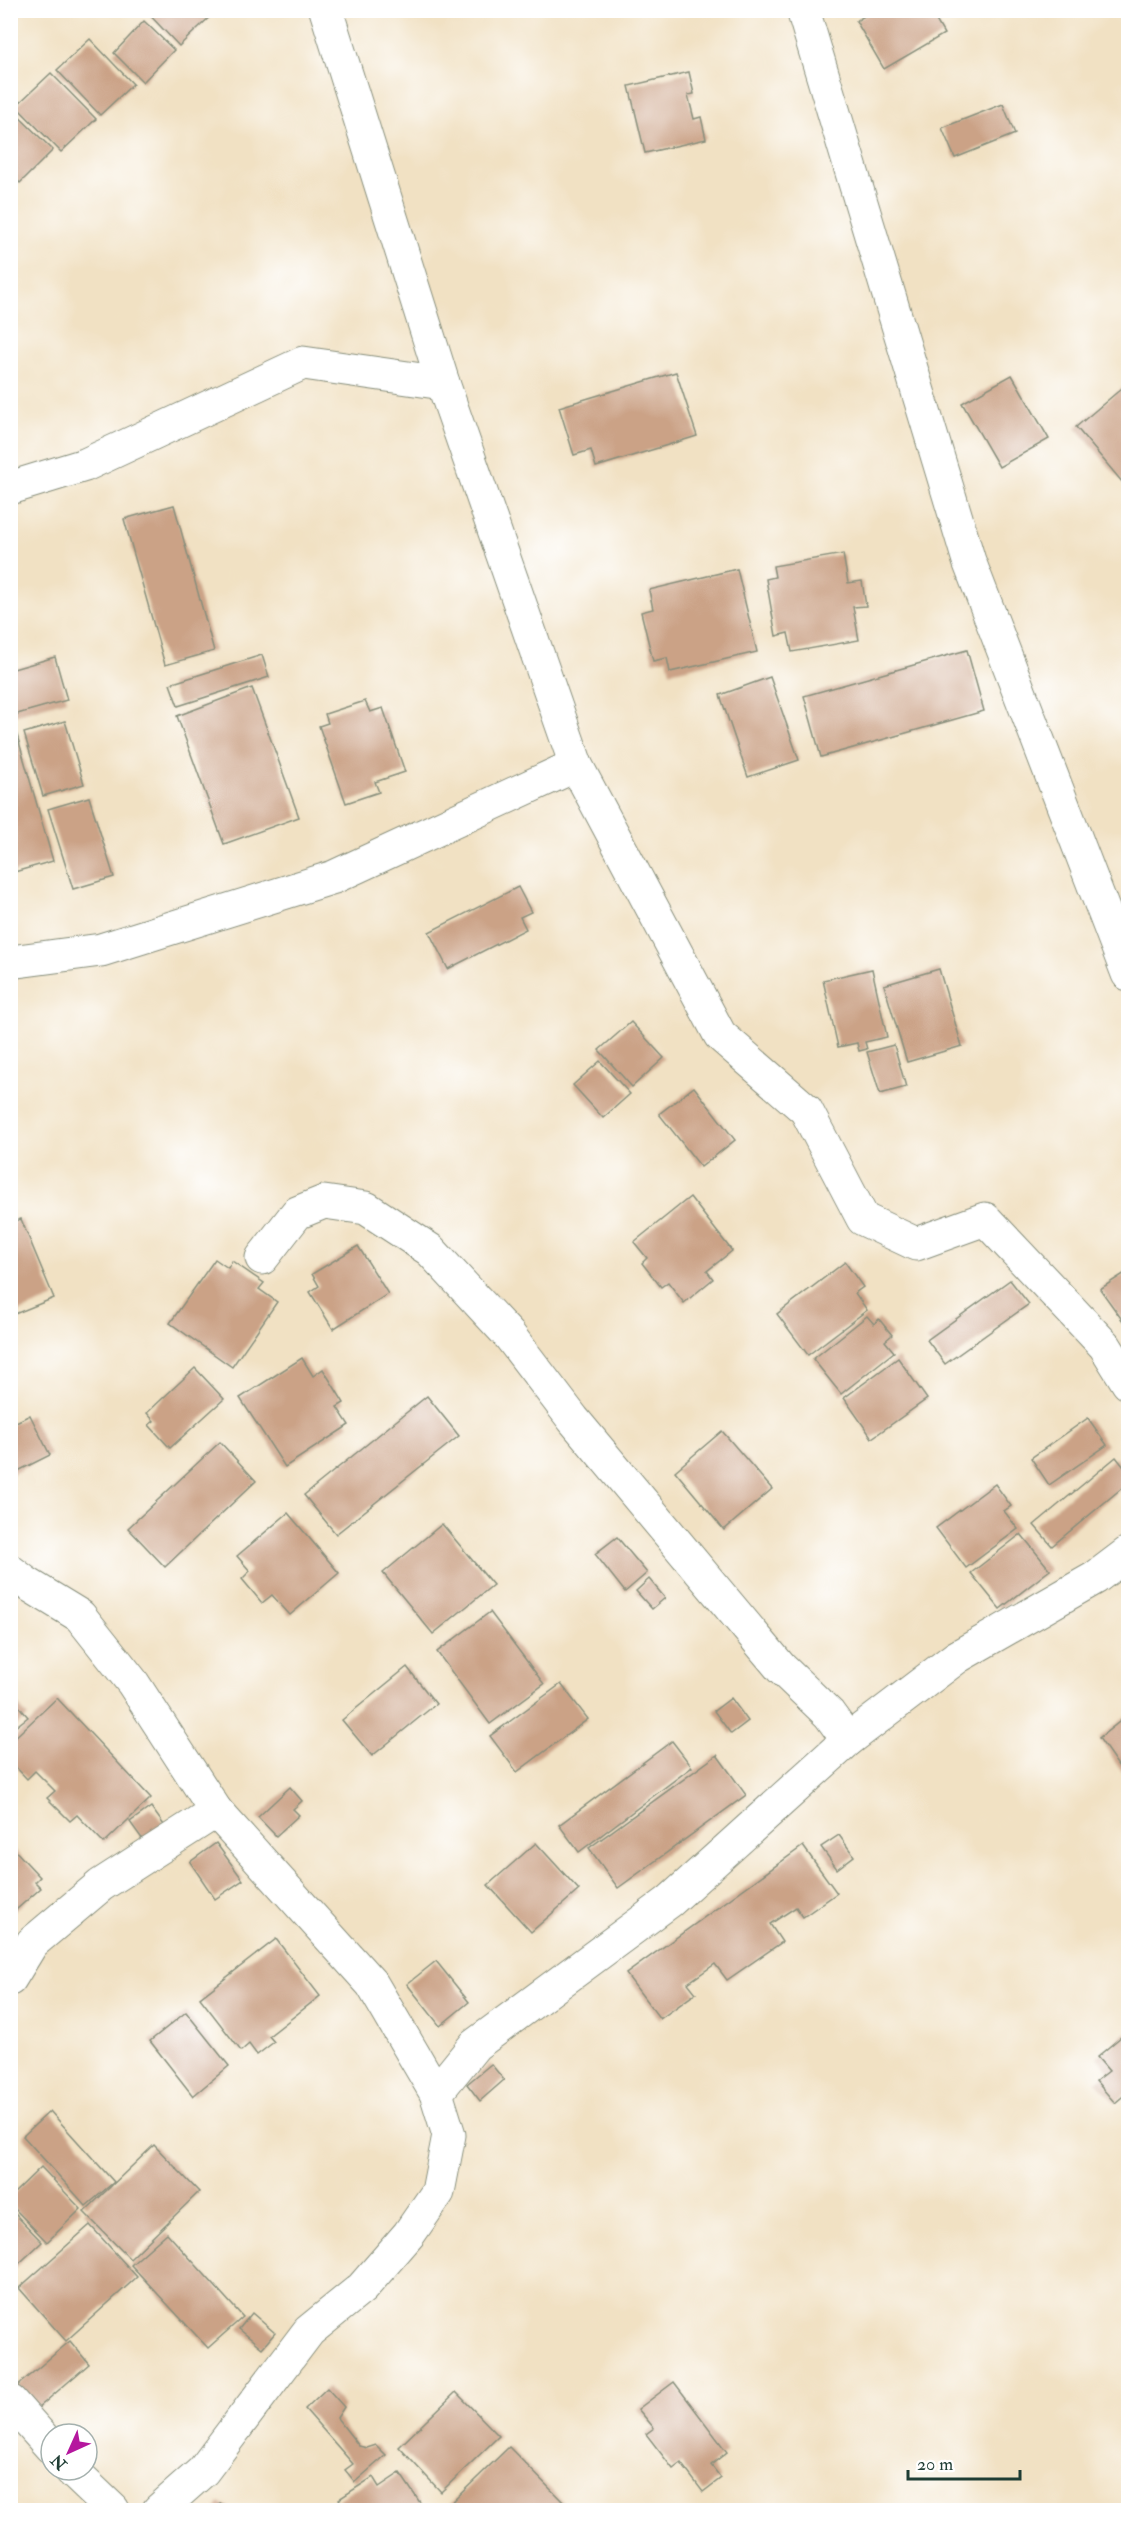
<svg xmlns="http://www.w3.org/2000/svg" width="1139" height="2521" font-family="'IM FELL Double Pica',serif">
<style>
.building{fill:#cba286}
.lines{fill:none;stroke-linecap:round;stroke-linejoin:round}
.minor-casing{stroke:#888f7c;stroke-width:35}
.minor{stroke:#fff;stroke-width:33}
</style>
<rect width="100%" height="100%" fill="#fff"/>
<filter id="ink" filterUnits="userSpaceOnUse"><feTurbulence type="fractalNoise" baseFrequency=".0167" numOctaves="2"/><feDisplacementMap in="SourceGraphic" scale="12" xChannelSelector="R" yChannelSelector="G"/><feConvolveMatrix kernelMatrix="1 2 1 2 8 2 1 2 1" color-interpolation-filters="sRGB"/></filter>
<filter id="wash" filterUnits="userSpaceOnUse"><feTurbulence type="fractalNoise" baseFrequency=".008" numOctaves="4" result="noise"/><feDisplacementMap in="SourceGraphic" scale="24" xChannelSelector="R" yChannelSelector="G"/><feGaussianBlur stdDeviation="1.35" result="paint"/><feColorMatrix in="noise" values="0 0 0 0 0 0 0 0 0 0 0 0 0 0 0 0 0 1.4 0 .05"/><feComposite in="paint" operator="in"/></filter>
<g filter="url(#wash)">
<rect width="100%" height="100%" fill="#f1e1c3"/>
<g id="blocks">
<!-- building -->
<g class="building">
<polygon points="145,10 217,10 179,46"/>
<polygon points="874,10 930,10 944,34 884,69 856,21"/>
<polygon points="144,21 174,50 143,82 114,53"/>
<polygon points="90,39 133,84 100,115 57,70"/>
<polygon points="689,72 694,94 688,95 694,119 701,117 706,139 645,153 629,86"/>
<polygon points="51,73 96,119 61,152 16,106"/>
<polygon points="1003,104 1015,134 955,158 942,128"/>
<polygon points="10,108 53,150 20,183 10,173"/>
<polygon points="676,372 697,436 596,467 591,450 574,455 559,407"/>
<polygon points="1012,375 1049,439 999,467 962,403"/>
<polygon points="1128,383 1128,479 1123,483 1076,427"/>
<polygon points="174,505 214,651 165,665 124,519"/>
<polygon points="843,554 848,583 862,581 866,606 853,607 859,640 792,652 788,633 776,636 766,579 775,577 773,566"/>
<polygon points="737,569 757,652 670,672 667,658 653,661 641,612 653,609 649,590"/>
<polygon points="967,650 984,711 821,757 804,696"/>
<polygon points="262,655 269,677 178,706 170,684"/>
<polygon points="55,657 67,700 10,716 10,670"/>
<polygon points="770,677 799,760 748,777 720,695"/>
<polygon points="252,688 299,817 224,844 177,716"/>
<polygon points="365,701 370,712 383,708 405,772 375,782 379,792 346,803 319,726 328,723 325,714"/>
<polygon points="65,721 84,784 43,796 24,733"/>
<polygon points="17,735 53,861 11,873 10,737"/>
<polygon points="89,797 114,877 73,889 48,809"/>
<polygon points="518,887 531,912 520,917 526,929 448,969 429,932"/>
<polygon points="872,969 887,1037 865,1042 867,1049 859,1051 857,1043 838,1047 823,980"/>
<polygon points="939,969 962,1046 907,1062 884,985"/>
<polygon points="631,1022 664,1058 632,1087 599,1050"/>
<polygon points="894,1045 906,1087 880,1094 867,1052"/>
<polygon points="600,1061 630,1094 603,1118 573,1085"/>
<polygon points="694,1087 735,1140 701,1167 659,1114"/>
<polygon points="690,1197 732,1251 707,1271 713,1279 684,1303 668,1282 661,1287 642,1263 647,1258 634,1242"/>
<polygon points="21,1219 54,1298 10,1316 10,1223"/>
<polygon points="358,1246 388,1294 333,1329 310,1292 319,1286 312,1274"/>
<polygon points="215,1259 228,1268 232,1261 264,1283 259,1289 277,1302 232,1367 170,1323"/>
<polygon points="845,1262 863,1287 855,1293 867,1310 808,1355 777,1314"/>
<polygon points="1128,1271 1128,1318 1123,1321 1100,1289"/>
<polygon points="1010,1280 1029,1304 945,1364 927,1340"/>
<polygon points="867,1316 874,1324 879,1319 892,1335 885,1341 894,1352 841,1394 813,1359"/>
<polygon points="302,1358 313,1376 323,1369 344,1403 337,1407 349,1425 285,1467 240,1398"/>
<polygon points="898,1358 927,1399 872,1438 844,1398"/>
<polygon points="195,1368 224,1399 170,1448 149,1425 154,1421 147,1413"/>
<polygon points="427,1396 459,1436 336,1534 304,1495"/>
<polygon points="30,1415 50,1455 10,1475 10,1425"/>
<polygon points="1088,1418 1107,1445 1049,1485 1031,1458"/>
<polygon points="722,1431 772,1489 724,1530 675,1471"/>
<polygon points="220,1442 256,1481 165,1567 128,1528"/>
<polygon points="1116,1457 1128,1472 1128,1483 1052,1546 1034,1525"/>
<polygon points="995,1484 1011,1506 1004,1511 1018,1529 966,1568 936,1528"/>
<polygon points="288,1513 339,1573 290,1615 272,1595 262,1603 242,1579 250,1571 237,1556"/>
<polygon points="442,1524 493,1585 433,1634 383,1573"/>
<polygon points="1021,1534 1050,1570 1000,1609 971,1573"/>
<polygon points="617,1537 647,1573 625,1592 595,1554"/>
<polygon points="649,1579 665,1598 652,1609 636,1591"/>
<polygon points="490,1612 544,1684 490,1724 437,1652"/>
<polygon points="407,1667 436,1704 372,1756 342,1720"/>
<polygon points="561,1684 588,1719 517,1772 490,1736"/>
<polygon points="10,1696 28,1717 10,1731"/>
<polygon points="57,1698 151,1798 104,1843 77,1815 70,1821 47,1798 55,1791 35,1771 27,1779 10,1761 10,1742"/>
<polygon points="731,1698 748,1721 731,1734 714,1711"/>
<polygon points="1128,1715 1128,1780 1099,1738"/>
<polygon points="672,1741 692,1767 579,1852 559,1825"/>
<polygon points="717,1755 746,1795 618,1888 589,1848"/>
<polygon points="290,1787 302,1801 293,1809 299,1815 276,1836 258,1817"/>
<polygon points="151,1807 164,1825 143,1840 130,1822"/>
<polygon points="839,1835 854,1856 837,1869 821,1847"/>
<polygon points="216,1843 243,1880 215,1899 190,1862"/>
<polygon points="536,1843 579,1890 531,1932 488,1885"/>
<polygon points="10,1845 40,1877 35,1882 41,1888 10,1915"/>
<polygon points="803,1846 837,1893 803,1917 796,1907 770,1924 782,1942 727,1980 715,1964 688,1983 696,1993 660,2019 626,1974"/>
<polygon points="276,1939 320,1996 269,2036 274,2042 257,2055 249,2044 241,2051 200,1998"/>
<polygon points="436,1961 469,2002 440,2026 407,1984"/>
<polygon points="186,2012 229,2066 193,2096 150,2041"/>
<polygon points="1128,2031 1128,2092 1115,2103 1096,2081 1109,2071 1097,2057"/>
<polygon points="491,2064 504,2080 480,2101 467,2084"/>
<polygon points="50,2111 114,2182 86,2206 23,2136"/>
<polygon points="154,2145 199,2192 130,2259 84,2212"/>
<polygon points="41,2167 81,2209 47,2242 10,2204 10,2197"/>
<polygon points="15,2214 42,2242 10,2272 10,2219"/>
<polygon points="90,2225 137,2277 66,2341 19,2288"/>
<polygon points="167,2233 243,2317 208,2348 131,2265"/>
<polygon points="252,2313 275,2333 262,2348 239,2329"/>
<polygon points="70,2341 89,2364 37,2409 17,2386"/>
<polygon points="674,2382 727,2452 711,2465 721,2478 703,2492 681,2463 673,2469 646,2434 654,2428 638,2409"/>
<polygon points="327,2388 344,2407 337,2418 359,2446 367,2448 376,2445 386,2455 355,2482 345,2470 353,2464 305,2409"/>
<polygon points="456,2392 499,2436 441,2492 399,2447"/>
<polygon points="509,2447 566,2505 560,2510 444,2510"/>
<polygon points="400,2473 425,2510 346,2510 339,2499 373,2477 379,2487"/>
<polygon points="220,2503 234,2510 216,2510"/>
</g>
</g>
</g>
<g filter="url(#ink)">
<use href="#blocks" fill-opacity="0" stroke="#888f7c" stroke-width="1.5"/>
<g class="lines">
<!-- minor casing -->
<g class="minor-casing">
<g id="minor">
<polyline points="326,10 443,383 576,765 720,1035 806,1110 863,1219 916,1244 985,1219 1105,1346 1128,1383"/>
<polyline points="803,10 969,561 1128,974"/>
<polyline points="10,488 85,465 303,363 443,383"/>
<polyline points="10,962 101,950 334,877 576,765"/>
<polyline points="262,1258 297,1213 324,1202 366,1208 430,1250 509,1335 573,1419 781,1668 829,1714 848,1740"/>
<polyline points="10,1571 26,1583 80,1616 133,1683 216,1811 101,1885 32,1943 10,1979"/>
<polyline points="216,1811 372,1984 436,2093"/>
<polyline points="10,2401 51,2447"/>
<polyline points="71,2470 113,2510"/>
<polyline points="159,2510 203,2471 309,2331 362,2288 409,2234 438,2192 449,2135 436,2093 475,2045 670,1901 848,1740 957,1657 1095,1578 1128,1553"/>
</g>
</g>
<!-- minor -->
<use href="#minor" class="minor"/>
</g>
</g>
<!-- margin -->
<rect width="1139" height="2521" fill="none" stroke="#fff" stroke-width="36"/>
<!-- north arrow -->
<g transform="translate(69 2452) rotate(225)"><circle r="28" fill="#ffffff" stroke="#a5b1ae" stroke-width="1.5"/>
<path d="M0-4.5L10 22L0 15L-10 22Z" fill="#b5179e"/>
<text y="-9" font-size="16" font-weight="bold" text-anchor="middle" fill="#1f3d34">N</text>
</g>
<!-- scale -->
<path d="M908 2470v9h112v-9" fill="none" stroke="#1f3d34" stroke-width="3"/>
<text x="917" y="2470" font-size="18" fill="#1f3d34" stroke="#ffffff" stroke-width="4.5" paint-order="stroke">20 m</text>
</svg>
